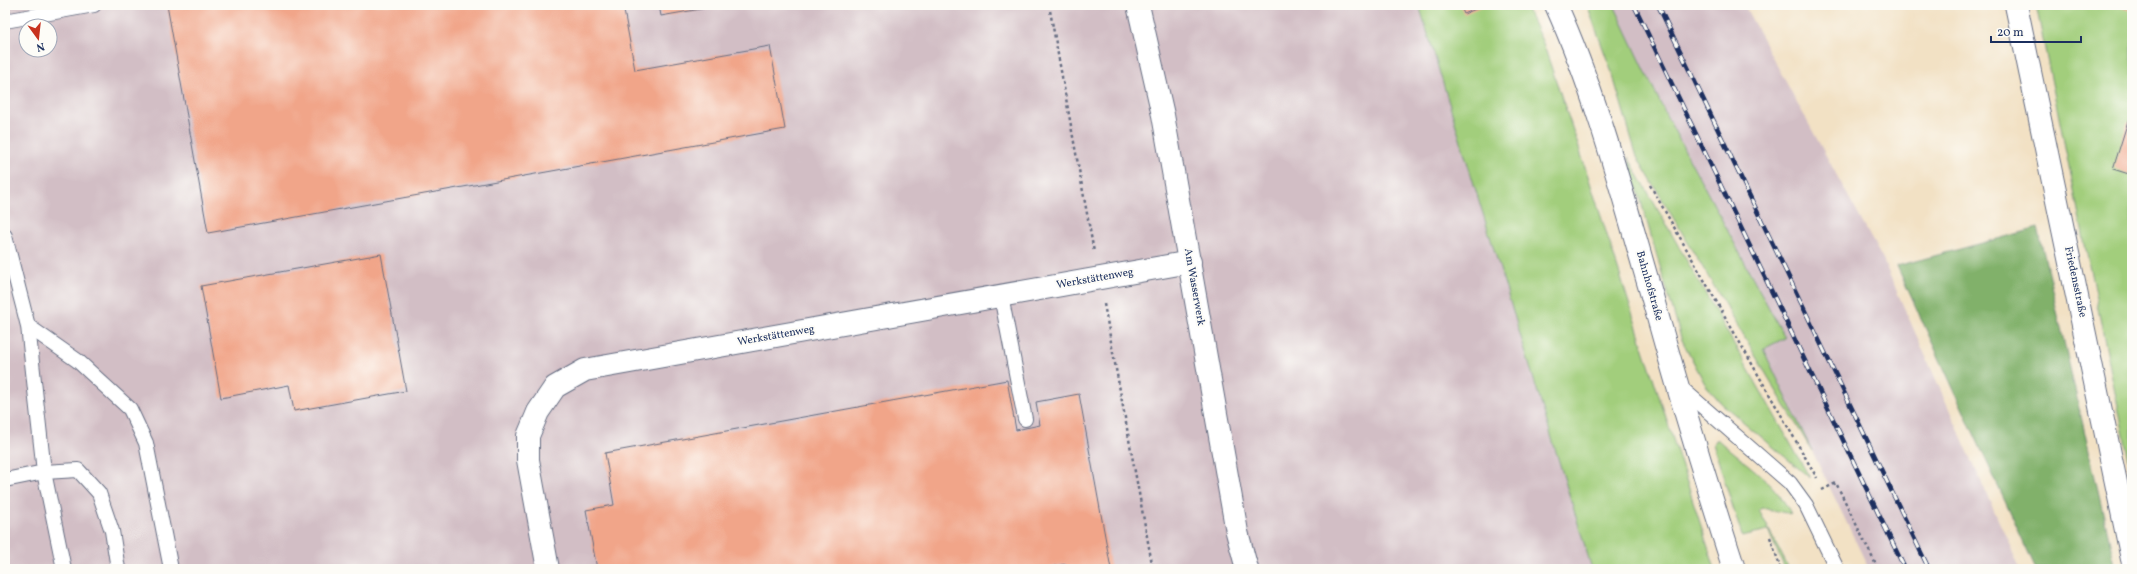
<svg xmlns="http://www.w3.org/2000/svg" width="2137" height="574" font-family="Vollkorn,serif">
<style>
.industrial{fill:#d2bec5;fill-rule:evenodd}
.green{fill:#a2ce7b;stroke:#5e7e6c}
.forest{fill:#81b16b;stroke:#4e7064}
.building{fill:#f1a589}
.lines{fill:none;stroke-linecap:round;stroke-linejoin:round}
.lane-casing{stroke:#666d82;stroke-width:16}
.street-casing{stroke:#666d82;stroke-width:24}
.path{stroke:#666d82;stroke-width:2.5;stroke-dasharray:3 3;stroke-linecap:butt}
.lane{stroke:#fff;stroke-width:14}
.street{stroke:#fff;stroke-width:22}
.rail-casing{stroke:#1b2f5e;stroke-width:4.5}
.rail{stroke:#fdfcf7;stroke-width:3;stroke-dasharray:9;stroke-linecap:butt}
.labels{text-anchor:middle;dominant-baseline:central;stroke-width:4;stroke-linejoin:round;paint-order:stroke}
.street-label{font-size:11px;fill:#1b2f5e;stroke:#fdfcf7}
</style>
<rect width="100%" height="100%" fill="#fdfcf7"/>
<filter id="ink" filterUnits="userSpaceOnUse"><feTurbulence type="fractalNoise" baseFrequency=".025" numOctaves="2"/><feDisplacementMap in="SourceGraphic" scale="8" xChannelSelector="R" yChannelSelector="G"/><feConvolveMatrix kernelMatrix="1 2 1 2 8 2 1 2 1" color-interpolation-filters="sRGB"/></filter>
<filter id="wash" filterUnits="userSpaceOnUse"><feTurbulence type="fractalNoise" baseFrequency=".012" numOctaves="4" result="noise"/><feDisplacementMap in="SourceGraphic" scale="16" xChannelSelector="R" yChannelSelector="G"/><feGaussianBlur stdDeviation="0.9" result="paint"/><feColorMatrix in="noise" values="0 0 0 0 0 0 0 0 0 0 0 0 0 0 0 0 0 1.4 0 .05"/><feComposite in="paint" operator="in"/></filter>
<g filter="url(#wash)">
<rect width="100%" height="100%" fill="#f2e1c4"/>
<!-- industrial -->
<g class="industrial">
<path d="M5,5h1414l173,564h-1587zM26,26h24v24h-24z"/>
<polygon points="1614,5 1744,5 1883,260 2020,569 1869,569 1763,349 1785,338 1667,117"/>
</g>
<!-- green -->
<g class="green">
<polygon points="1419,5 1525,5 1543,43 1576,139 1715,569 1592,569"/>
<polygon points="1587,5 1614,5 1667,117 1785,338 1763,349 1812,451 1637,157 1612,73"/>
<polygon points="2036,5 2132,5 2132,475"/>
<polygon points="1628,157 1810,478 1721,403 1705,384 1681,338"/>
<path d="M1715,440h3c26,23 58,42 73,74l-29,-6 -3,2 30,59h-4l-17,-39 -26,6 -29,-92z"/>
</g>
<!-- forest -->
<polygon class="forest" points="2038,228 2116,569 2036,569 1897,266"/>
<g id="blocks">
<!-- building -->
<g class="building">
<polygon points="167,5 623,5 635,70 770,46 785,129 208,233"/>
<polygon points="659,5 717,5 718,6 661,16"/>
<polygon points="1460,5 1485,5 1464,14"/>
<polygon points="2114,5 2132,5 2132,11"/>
<polygon points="2128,121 2132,122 2132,175 2113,169"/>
<polygon points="381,254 406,391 294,411 289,385 221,398 201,286"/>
<polygon points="1007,380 1016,430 1040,425 1036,402 1079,394 1111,569 1067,569 1066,564 1042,569 597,569 586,510 614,505 605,453"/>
</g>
</g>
</g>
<g filter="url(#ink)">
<use href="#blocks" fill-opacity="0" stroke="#666d82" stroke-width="1"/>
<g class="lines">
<!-- lane casing -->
<g class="lane-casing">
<g id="lane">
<polyline points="5,21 94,5"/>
<polyline points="5,236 28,326 44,472 64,569"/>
<polyline points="1001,296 1025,419"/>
<polyline points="28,326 78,361 130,409 146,443 171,569"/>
<polyline points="1679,386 1790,483 1806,505 1837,569"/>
<polyline points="5,480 44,472 78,470 99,493 112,531 118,569"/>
</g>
</g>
<!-- street casing -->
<g class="street-casing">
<g id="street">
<polyline points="1138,5 1163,115 1237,532 1247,569"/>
<path d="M1556,5c41,91 66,188 94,284 26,94 54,187 84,280"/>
<polyline points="2016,5 2132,559"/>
<polyline points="548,569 528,460 528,436 538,412 555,387 585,370 1190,262"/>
</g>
</g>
<!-- path -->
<g class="path">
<polyline points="1049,5 1094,252"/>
<polyline points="1650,185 1817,478"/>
<polyline points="1104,304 1153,569"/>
<polyline points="1822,490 1836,483 1878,569"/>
<polyline points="1770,537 1781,569"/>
</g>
<!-- lane -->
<use href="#lane" class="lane"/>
<!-- street -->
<use href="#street" class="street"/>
<!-- rail casing -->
<g class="rail-casing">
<g id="rail">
<polyline points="1634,5 1905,569"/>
<polyline points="1658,5 1929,569"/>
</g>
</g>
<!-- rail -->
<use href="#rail" class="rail"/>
</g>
</g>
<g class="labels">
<!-- street labels -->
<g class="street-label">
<text transform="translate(1095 279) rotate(-10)">Werkstättenweg</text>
<text transform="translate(2075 282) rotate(78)">Friedensstraße</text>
<text transform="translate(1649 286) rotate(74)">Bahnhofstraße</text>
<text transform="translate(1194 287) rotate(80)">Am Wasserwerk</text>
<text transform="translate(776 336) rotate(-10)">Werkstättenweg</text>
</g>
</g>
<!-- margin -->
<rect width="2137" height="574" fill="none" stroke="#fdfcf7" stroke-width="20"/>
<!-- north arrow -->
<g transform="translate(38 38) rotate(165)"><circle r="19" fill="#fdfcf7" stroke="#a3aaba"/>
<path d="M0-3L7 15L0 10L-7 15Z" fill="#c8321e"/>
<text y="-6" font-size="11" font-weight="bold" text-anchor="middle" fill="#1b2f5e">N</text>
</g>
<!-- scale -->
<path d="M1991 36v6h90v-6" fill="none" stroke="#1b2f5e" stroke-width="2"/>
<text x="1997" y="36" font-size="12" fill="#1b2f5e" stroke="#fdfcf7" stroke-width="3" paint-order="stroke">20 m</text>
</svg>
